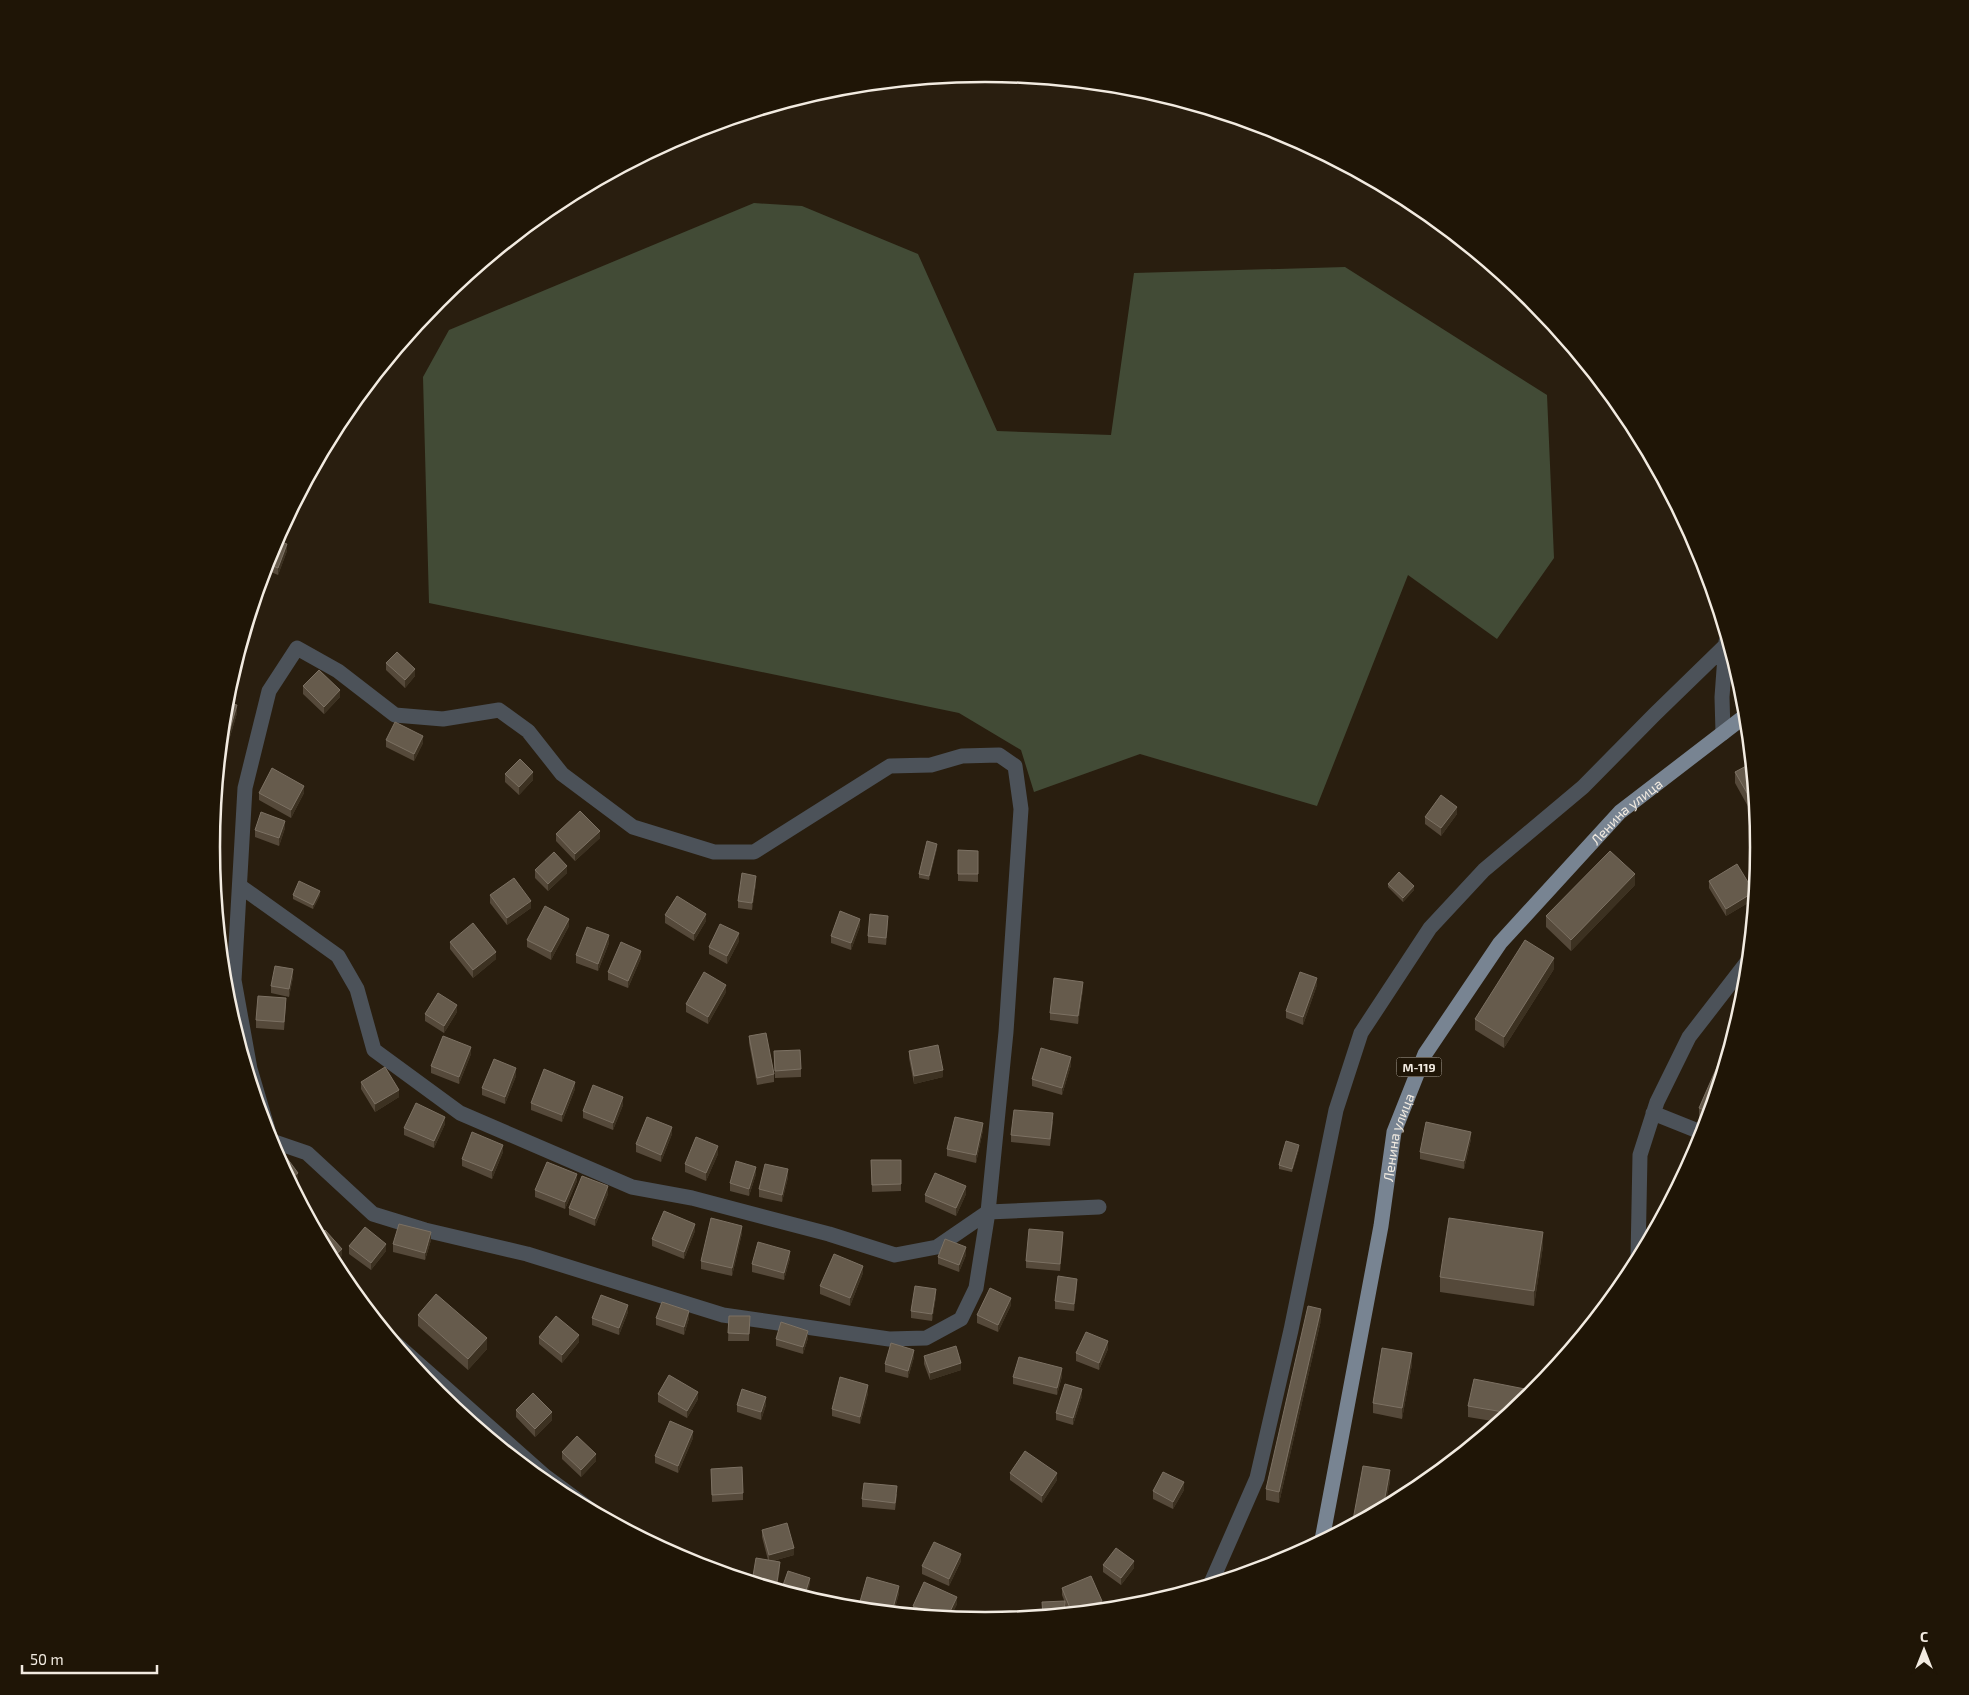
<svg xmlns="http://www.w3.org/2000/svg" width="1969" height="1695" viewBox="0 0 1969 1695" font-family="'Exo 2',sans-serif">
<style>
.green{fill:#424b36}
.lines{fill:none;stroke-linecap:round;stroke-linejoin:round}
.minor{stroke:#4c5259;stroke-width:15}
.major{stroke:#788492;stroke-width:15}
.wall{fill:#55493a}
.shaded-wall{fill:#3c3121}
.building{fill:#665b4c;stroke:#7c7163}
.labels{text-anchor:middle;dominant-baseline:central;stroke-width:4;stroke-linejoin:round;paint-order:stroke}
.shield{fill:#1f1506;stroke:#b3ab9f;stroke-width:1}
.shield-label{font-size:12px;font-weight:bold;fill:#f2ebe1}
.street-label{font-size:14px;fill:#f2ebe1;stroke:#1f1506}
.rim{fill:none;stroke:#f2ebe1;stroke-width:2.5}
</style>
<rect width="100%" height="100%" fill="#291e0f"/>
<path class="green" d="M754,203L802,206L918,254L997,431L1111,435L1134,273L1345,267L1547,395L1554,558L1497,639L1408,575L1317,806L1140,754L1034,792L1021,750L959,713L429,603L423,377L449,330Z"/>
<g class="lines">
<path class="minor" d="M1723,733L1722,697L1726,642
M240,886L338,956L357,989L374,1050L460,1113L632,1187L692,1198L829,1234L895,1255L937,1247L988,1212L1099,1207
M1653,1113L1703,1133
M269,1140L307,1153L373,1214L425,1230L527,1254L723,1315L889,1339L926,1338L961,1319L976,1288L988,1212L1006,1032L1021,809L1015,766L999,755L962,756L931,765L890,766L754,852H714L633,827L562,774L528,731L499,710L443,719L395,715L338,671L297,648L269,691L245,788L234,980L250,1069L271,1140
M1638,1258L1640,1155L1657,1102L1689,1037L1747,962
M394,1342L545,1476L591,1510
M1211,1583L1257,1478L1291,1330L1336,1110L1361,1033L1430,928L1484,870L1583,787L1655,714L1726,645"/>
<path class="major" id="s1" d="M1322,1540L1381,1226L1394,1132L1425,1054L1500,943L1620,812L1745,716"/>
</g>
<path class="wall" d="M270,551H287L278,575L264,569Z
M250,617V624L241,656L238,655Z
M386,663L415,676L405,688L386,670Z
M236,664L229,692H227Z
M303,686L340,697L324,714L303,694Z
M225,702L237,713L227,747L221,745Z
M386,740L423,743L414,761L386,747Z
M1750,764L1755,819L1735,783V772Z
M505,774L533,780L519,795L505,782Z
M259,793H304L291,818L259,800Z
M1457,814L1441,836L1425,824V817Z
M285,828L279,846L255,837V830Z
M556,834L600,838L575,861L556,841Z
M937,848L929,880L919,878V874Z
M958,850L978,851V882L958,881Z
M535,870L567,873L548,891L535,878Z
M1709,881L1754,892L1753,900L1726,916L1709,888Z
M756,883L752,910L738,908V901Z
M1388,884L1414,890L1403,902L1388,887Z
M1635,885L1571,951L1546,927V916Z
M293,895H320L313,909L293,899Z
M490,895L531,908L507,925L490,903Z
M665,915L706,921L694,941L665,923Z
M888,923L886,945L868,943V936Z
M569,926L551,960L527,947V940Z
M860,926L851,950L831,943V936Z
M739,941L727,964L709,954V947Z
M450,942L496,959L473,978L450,949Z
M609,943L598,971L576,963V955Z
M641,958L628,988L608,980V972Z
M1554,969L1504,1048L1475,1030V1019Z
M293,977L289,997L271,993V986Z
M1317,985L1303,1025L1286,1018V1011Z
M1083,989L1078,1024L1050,1020V1013Z
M726,992L708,1024L686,1012V1004Z
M286,1005L284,1030L256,1028V1020Z
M457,1012L444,1033L425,1021V1014Z
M749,1036L774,1074V1082L757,1085L749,1043Z
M774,1051L801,1069V1077L775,1078Z
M909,1051L943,1077L914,1084L909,1058Z
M1727,1052L1706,1122L1699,1119V1108Z
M471,1054L459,1084L431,1073V1066Z
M1071,1065L1062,1095L1032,1086V1079Z
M516,1076L505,1104L482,1095V1088Z
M361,1082L399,1097L375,1112L361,1089Z
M575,1089L562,1122L531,1110V1103Z
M623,1105L613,1130L583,1118V1111Z
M1053,1121L1050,1146L1011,1142V1135Z
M445,1124L434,1148L404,1135V1128Z
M983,1130L976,1163L947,1156V1149Z
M672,1134L661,1162L636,1152V1144Z
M1471,1139L1464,1169L1420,1159V1152Z
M1299,1149L1292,1172L1279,1169V1165Z
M503,1152L492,1179L462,1166V1159Z
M718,1154L706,1181L685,1172V1164Z
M871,1160L901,1184V1191L872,1192Z
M756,1174L749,1196L730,1191V1183Z
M788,1177L782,1202L759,1197V1189Z
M577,1181L565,1209L535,1197V1190Z
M608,1194L595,1226L569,1215V1208Z
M966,1194L956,1216L925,1202V1195Z
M695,1231L684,1259L652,1246V1239Z
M742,1233L732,1276L701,1269V1261Z
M1063,1239L1060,1271L1026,1268V1261Z
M431,1240L425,1260L393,1252V1244Z
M349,1246L386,1251L371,1270L349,1254Z
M1543,1246L1534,1306L1440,1292V1277Z
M966,1255L959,1272L938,1264V1257Z
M790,1258L784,1280L752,1272V1264Z
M863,1273L850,1306L820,1294V1286Z
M1077,1286L1074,1311L1055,1309V1301Z
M936,1296L932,1321L911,1318V1311Z
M1011,1305L998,1332L977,1323V1315Z
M628,1312L619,1335L592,1325V1318Z
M418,1315L487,1349L468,1370L418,1326Z
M729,1316H750L749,1341H728Z
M656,1318H689L684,1335L656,1325Z
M1321,1320L1279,1503L1266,1500V1489Z
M539,1337L579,1342L562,1363L539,1344Z
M808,1338L803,1354L776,1346V1339Z
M1108,1349L1099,1370L1076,1361V1353Z
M924,1356L961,1370L930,1380L924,1364Z
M914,1357L908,1378L885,1372V1364Z
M1412,1364L1402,1419L1373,1413V1403Z
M1062,1376L1057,1395L1013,1384V1377Z
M868,1393L860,1424L832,1416V1409Z
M658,1394L698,1399L687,1418L658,1402Z
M1082,1396L1073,1425L1056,1420V1413Z
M1530,1396L1498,1422L1468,1417V1406Z
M737,1405H766L761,1420L737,1412Z
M516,1410L552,1420L535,1437L516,1417Z
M693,1438L678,1473L655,1463V1456Z
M562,1452L596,1461L581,1477L562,1459Z
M711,1469L743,1493V1500L712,1502Z
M1010,1473L1057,1480L1042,1503L1010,1480Z
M1390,1481L1385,1507L1353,1523V1520Z
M1184,1490L1173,1509L1153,1499V1491Z
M897,1494L895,1510L862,1507V1499Z
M762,1530L794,1555L773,1561L780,1570L768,1560L762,1537Z
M961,1561L949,1586L922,1574V1566Z
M1103,1565L1134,1568L1121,1585L1103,1572Z
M1062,1588L1102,1609L1098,1610L1069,1613L1062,1595Z
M899,1593L894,1612L859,1609V1605Z
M957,1604L950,1618L913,1614V1606Z"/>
<path class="shaded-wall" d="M287,544V551L278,575V568Z
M250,617V624L241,656V648Z
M236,664V666L229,692V685Z
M415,669V676L405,688V680Z
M340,690V697L324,714V707Z
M237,705V713L227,747V740Z
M423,736V743L414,761V754Z
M533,772V780L519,795V787Z
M304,786V793L291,818V810Z
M1457,807V814L1441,836V828Z
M285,821V828L279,846V838Z
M600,831V838L575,861V854Z
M937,844V848L929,880V876Z
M567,866V873L548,891V884Z
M1635,874V885L1571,951V940Z
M756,876V883L752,910V903Z
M1414,886V890L1403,902V898Z
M320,891V895L313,909V905Z
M1754,892L1753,900L1726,916V909Z
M531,901V908L507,925V918Z
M706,914V921L694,941V934Z
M888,916V923L886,945V938Z
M569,919V926L551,960V952Z
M860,919V926L851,950V943Z
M739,933V941L727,964V956Z
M609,935V943L598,971V964Z
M641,951V958L628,988V981Z
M496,952V959L473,978V970Z
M1554,958V969L1504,1048V1037Z
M293,969V977L289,997V989Z
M1317,978V985L1303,1025V1017Z
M1083,982V989L1078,1024V1016Z
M726,985V992L708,1024V1017Z
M457,1005V1012L444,1033V1026Z
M471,1047V1054L459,1084V1077Z
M1071,1057V1065L1062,1095V1088Z
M516,1068V1076L505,1104V1097Z
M943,1070V1077L914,1084V1076Z
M575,1082V1089L562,1122V1115Z
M399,1090V1097L375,1112V1104Z
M623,1097V1105L613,1130V1123Z
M445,1117V1124L434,1148V1141Z
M983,1123V1130L976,1163V1155Z
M672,1127V1134L661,1162V1155Z
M1471,1132V1139L1464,1169V1161Z
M503,1145V1152L492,1179V1171Z
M1299,1145V1149L1292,1172V1169Z
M718,1146V1154L706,1181V1173Z
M756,1167V1174L749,1196V1189Z
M788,1169V1177L782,1202V1195Z
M298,1173V1180L292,1185L289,1180Z
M577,1174V1181L565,1209V1202Z
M608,1186V1194L595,1226V1219Z
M966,1186V1194L956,1216V1208Z
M695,1224V1231L684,1259V1252Z
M742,1226V1233L732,1276V1268Z
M431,1232V1240L425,1260V1253Z
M1063,1232V1239L1060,1271V1264Z
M1543,1232V1246L1534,1306V1291Z
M386,1244V1251L371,1270V1263Z
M966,1247V1255L959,1272V1265Z
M342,1249V1256L334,1264L331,1259Z
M790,1251V1258L784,1280V1273Z
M863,1266V1273L850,1306V1298Z
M1077,1279V1286L1074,1311V1304Z
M936,1289V1296L932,1321V1314Z
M1011,1298V1305L998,1332V1325Z
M628,1305V1312L619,1335V1328Z
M1321,1309V1320L1279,1503V1492Z
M689,1311V1318L684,1335V1327Z
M808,1331V1338L803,1354V1347Z
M579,1335V1342L562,1363V1355Z
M487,1338V1349L468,1370V1359Z
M1108,1341V1349L1099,1370V1363Z
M914,1350V1357L908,1378V1371Z
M1412,1353V1364L1402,1419V1408Z
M961,1363V1370L930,1380V1373Z
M1062,1368V1376L1057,1395V1388Z
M868,1385V1393L860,1424V1417Z
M1082,1389V1396L1073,1425V1418Z
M698,1392V1399L687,1418V1411Z
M766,1397V1405L761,1420V1412Z
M552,1412V1420L535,1437V1429Z
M693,1431V1438L678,1473V1466Z
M596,1454V1461L581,1477V1470Z
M1390,1470V1481L1385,1507L1383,1508Z
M1057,1473V1480L1042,1503V1496Z
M1184,1482V1490L1173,1509V1502Z
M794,1548V1555L769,1562V1555Z
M961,1554V1561L949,1586V1579Z
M1134,1561V1568L1121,1585V1578Z
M780,1562V1570L777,1589H776Z
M810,1578V1585L806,1598L804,1597Z
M899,1586V1593L894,1612H892Z
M957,1597V1604L950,1618H947Z
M1102,1601V1609L1098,1610L1073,1613Z"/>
<path class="building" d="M276,540L287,544L278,568L266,563L270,551Z
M250,617L241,648H240Z
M397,652L415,669L405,680L386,663Z
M319,670L340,690L324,707L303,686Z
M225,702L237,705L227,740L222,738Z
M395,722L423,736L414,754L386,740Z
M520,759L533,772L519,787L505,774Z
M1750,764L1754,805L1735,772Z
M272,768L304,786L291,810L259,793Z
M1441,795L1457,807L1441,828L1425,817Z
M580,811L600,831L575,854L556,834Z
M261,812L285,821L279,838L255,830Z
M927,841L937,844L929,876L919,874Z
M958,850L978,851V874H958Z
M1610,851L1635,874L1571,940L1546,916Z
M554,852L567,866L548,884L535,870Z
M1737,864L1754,892L1726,909L1709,881Z
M1399,872L1414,886L1403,898L1388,884Z
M742,873L756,876L752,903L738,901Z
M514,878L531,901L507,918L490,895Z
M299,881L320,891L313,905L293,895Z
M677,896L706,914L694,934L665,915Z
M545,906L569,919L551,952L527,940Z
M840,911L860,919L851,943L831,936Z
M870,914L888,916L886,938L868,936Z
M473,923L496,952L473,970L450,942Z
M720,924L739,933L727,956L709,947Z
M587,927L609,935L598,964L576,955Z
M1525,940L1554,958L1504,1037L1475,1019Z
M621,942L641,951L628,981L608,972Z
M275,966L293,969L289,989L271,986Z
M704,972L726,985L708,1017L686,1004Z
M1300,972L1317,978L1303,1017L1286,1011Z
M1054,978L1083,982L1078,1016L1050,1013Z
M438,993L457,1005L444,1026L425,1014Z
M258,996L286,998L284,1022L256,1020Z
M766,1033L774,1074L757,1078L749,1036Z
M443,1036L471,1047L459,1077L431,1066Z
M938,1045L943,1070L914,1076L909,1051Z
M1041,1048L1071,1057L1062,1088L1032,1079Z
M800,1050L801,1069L775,1071L774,1051Z
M1724,1051L1727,1052L1709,1112L1699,1108Z
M494,1059L516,1068L505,1097L482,1088Z
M385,1067L399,1090L375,1104L361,1082Z
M544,1069L575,1082L562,1115L531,1103Z
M593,1085L623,1097L613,1123L583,1111Z
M416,1103L445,1117L434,1141L404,1128Z
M1014,1110L1053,1113L1050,1139L1011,1135Z
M647,1117L672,1127L661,1155L636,1144Z
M955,1117L983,1123L976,1155L947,1149Z
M1426,1122L1471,1132L1464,1161L1420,1152Z
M472,1132L503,1145L492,1171L462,1159Z
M696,1137L718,1146L706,1173L685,1164Z
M1286,1141L1299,1145L1292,1169L1279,1165Z
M278,1146L298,1173L289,1180L273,1150Z
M871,1160H901V1184L872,1185Z
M736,1161L756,1167L749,1189L730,1183Z
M547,1162L577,1174L565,1202L535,1190Z
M765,1164L788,1169L782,1195L759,1189Z
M935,1173L966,1186L956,1208L925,1195Z
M582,1176L608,1186L595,1219L569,1208Z
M664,1211L695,1224L684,1252L652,1239Z
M711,1218L742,1226L732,1268L701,1261Z
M1449,1218L1543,1232L1534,1291L1440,1277Z
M399,1224L431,1232L425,1253L393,1244Z
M365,1227L386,1244L371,1263L349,1246Z
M1029,1229L1063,1232L1060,1264L1026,1261Z
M325,1230L342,1249L331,1259L319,1236Z
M945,1239L966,1247L959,1265L938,1257Z
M758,1242L790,1251L784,1273L752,1264Z
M834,1254L863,1266L850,1298L820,1286Z
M1058,1276L1077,1279L1074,1304L1055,1301Z
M915,1286L936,1289L932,1314L911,1311Z
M990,1288L1011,1298L998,1325L977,1315Z
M436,1294L487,1338L468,1359L418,1315Z
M601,1295L628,1305L619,1328L592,1318Z
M662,1302L689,1311L684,1327L656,1318Z
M1308,1306L1321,1309L1279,1492L1266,1489Z
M556,1316L579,1335L562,1355L539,1337Z
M729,1316H750L749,1334L728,1333Z
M781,1322L808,1331L803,1347L776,1339Z
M1086,1332L1108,1341L1099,1363L1076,1353Z
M891,1343L914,1350L908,1371L885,1364Z
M956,1346L961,1363L930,1373L924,1356Z
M1382,1348L1412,1353L1402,1408L1373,1403Z
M405,1355L417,1367L416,1368Z
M1019,1357L1062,1368L1057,1388L1013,1377Z
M669,1375L698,1392L687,1411L658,1394Z
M840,1377L868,1385L860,1417L832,1409Z
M1474,1379L1530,1390L1529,1397L1509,1413L1468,1406Z
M1065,1384L1082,1389L1073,1418L1056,1413Z
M742,1389L766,1397L761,1412L737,1405Z
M533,1393L552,1412L535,1429L516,1410Z
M670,1421L693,1431L678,1466L655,1456Z
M577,1436L596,1454L581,1470L562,1452Z
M1025,1451L1057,1473L1042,1496L1010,1473Z
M1363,1466L1390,1470L1383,1508L1359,1521L1353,1520Z
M742,1467L743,1493L712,1495L711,1469Z
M1163,1472L1184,1482L1173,1502L1153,1491Z
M864,1483L897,1486L895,1503L862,1499Z
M787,1523L794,1548L769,1555L762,1530Z
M934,1542L961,1554L949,1579L922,1566Z
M1116,1548L1134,1561L1121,1578L1103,1565Z
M756,1558L780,1562L776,1589L752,1582Z
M788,1571L810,1578L804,1597L781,1591Z
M1091,1576L1102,1601L1072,1613L1062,1588Z
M867,1577L899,1586L892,1612L880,1611L859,1605Z
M924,1582L957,1597L947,1618L935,1616L913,1606Z
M1065,1601V1613L1043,1616L1042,1602Z"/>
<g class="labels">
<rect class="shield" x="1396.5" y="1057.5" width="45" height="19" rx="4"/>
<g class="shield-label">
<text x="1419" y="1067">М-119</text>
</g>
<g class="street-label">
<text stroke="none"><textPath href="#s1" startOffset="815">Ленина улица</textPath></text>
<text stroke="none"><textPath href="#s1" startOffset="410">Ленина улица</textPath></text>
</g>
</g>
<path d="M0 0H1969V1695H0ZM220 847a765 765 0 1 1 1530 0a765 765 0 1 1-1530 0Z" fill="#1f1506" fill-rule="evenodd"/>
<path class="rim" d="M220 847a765 765 0 1 1 1530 0a765 765 0 1 1-1530 0Z"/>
<g transform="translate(1924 1650)" stroke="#1f1506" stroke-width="4" paint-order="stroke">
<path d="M0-4L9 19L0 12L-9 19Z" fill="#f2ebe1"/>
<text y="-8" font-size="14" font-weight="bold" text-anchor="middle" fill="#f2ebe1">С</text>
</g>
<path d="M22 1665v8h135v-8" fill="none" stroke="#f2ebe1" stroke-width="2.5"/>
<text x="30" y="1665" font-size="15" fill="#f2ebe1" stroke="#1f1506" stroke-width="4" paint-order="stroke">50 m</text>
</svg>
